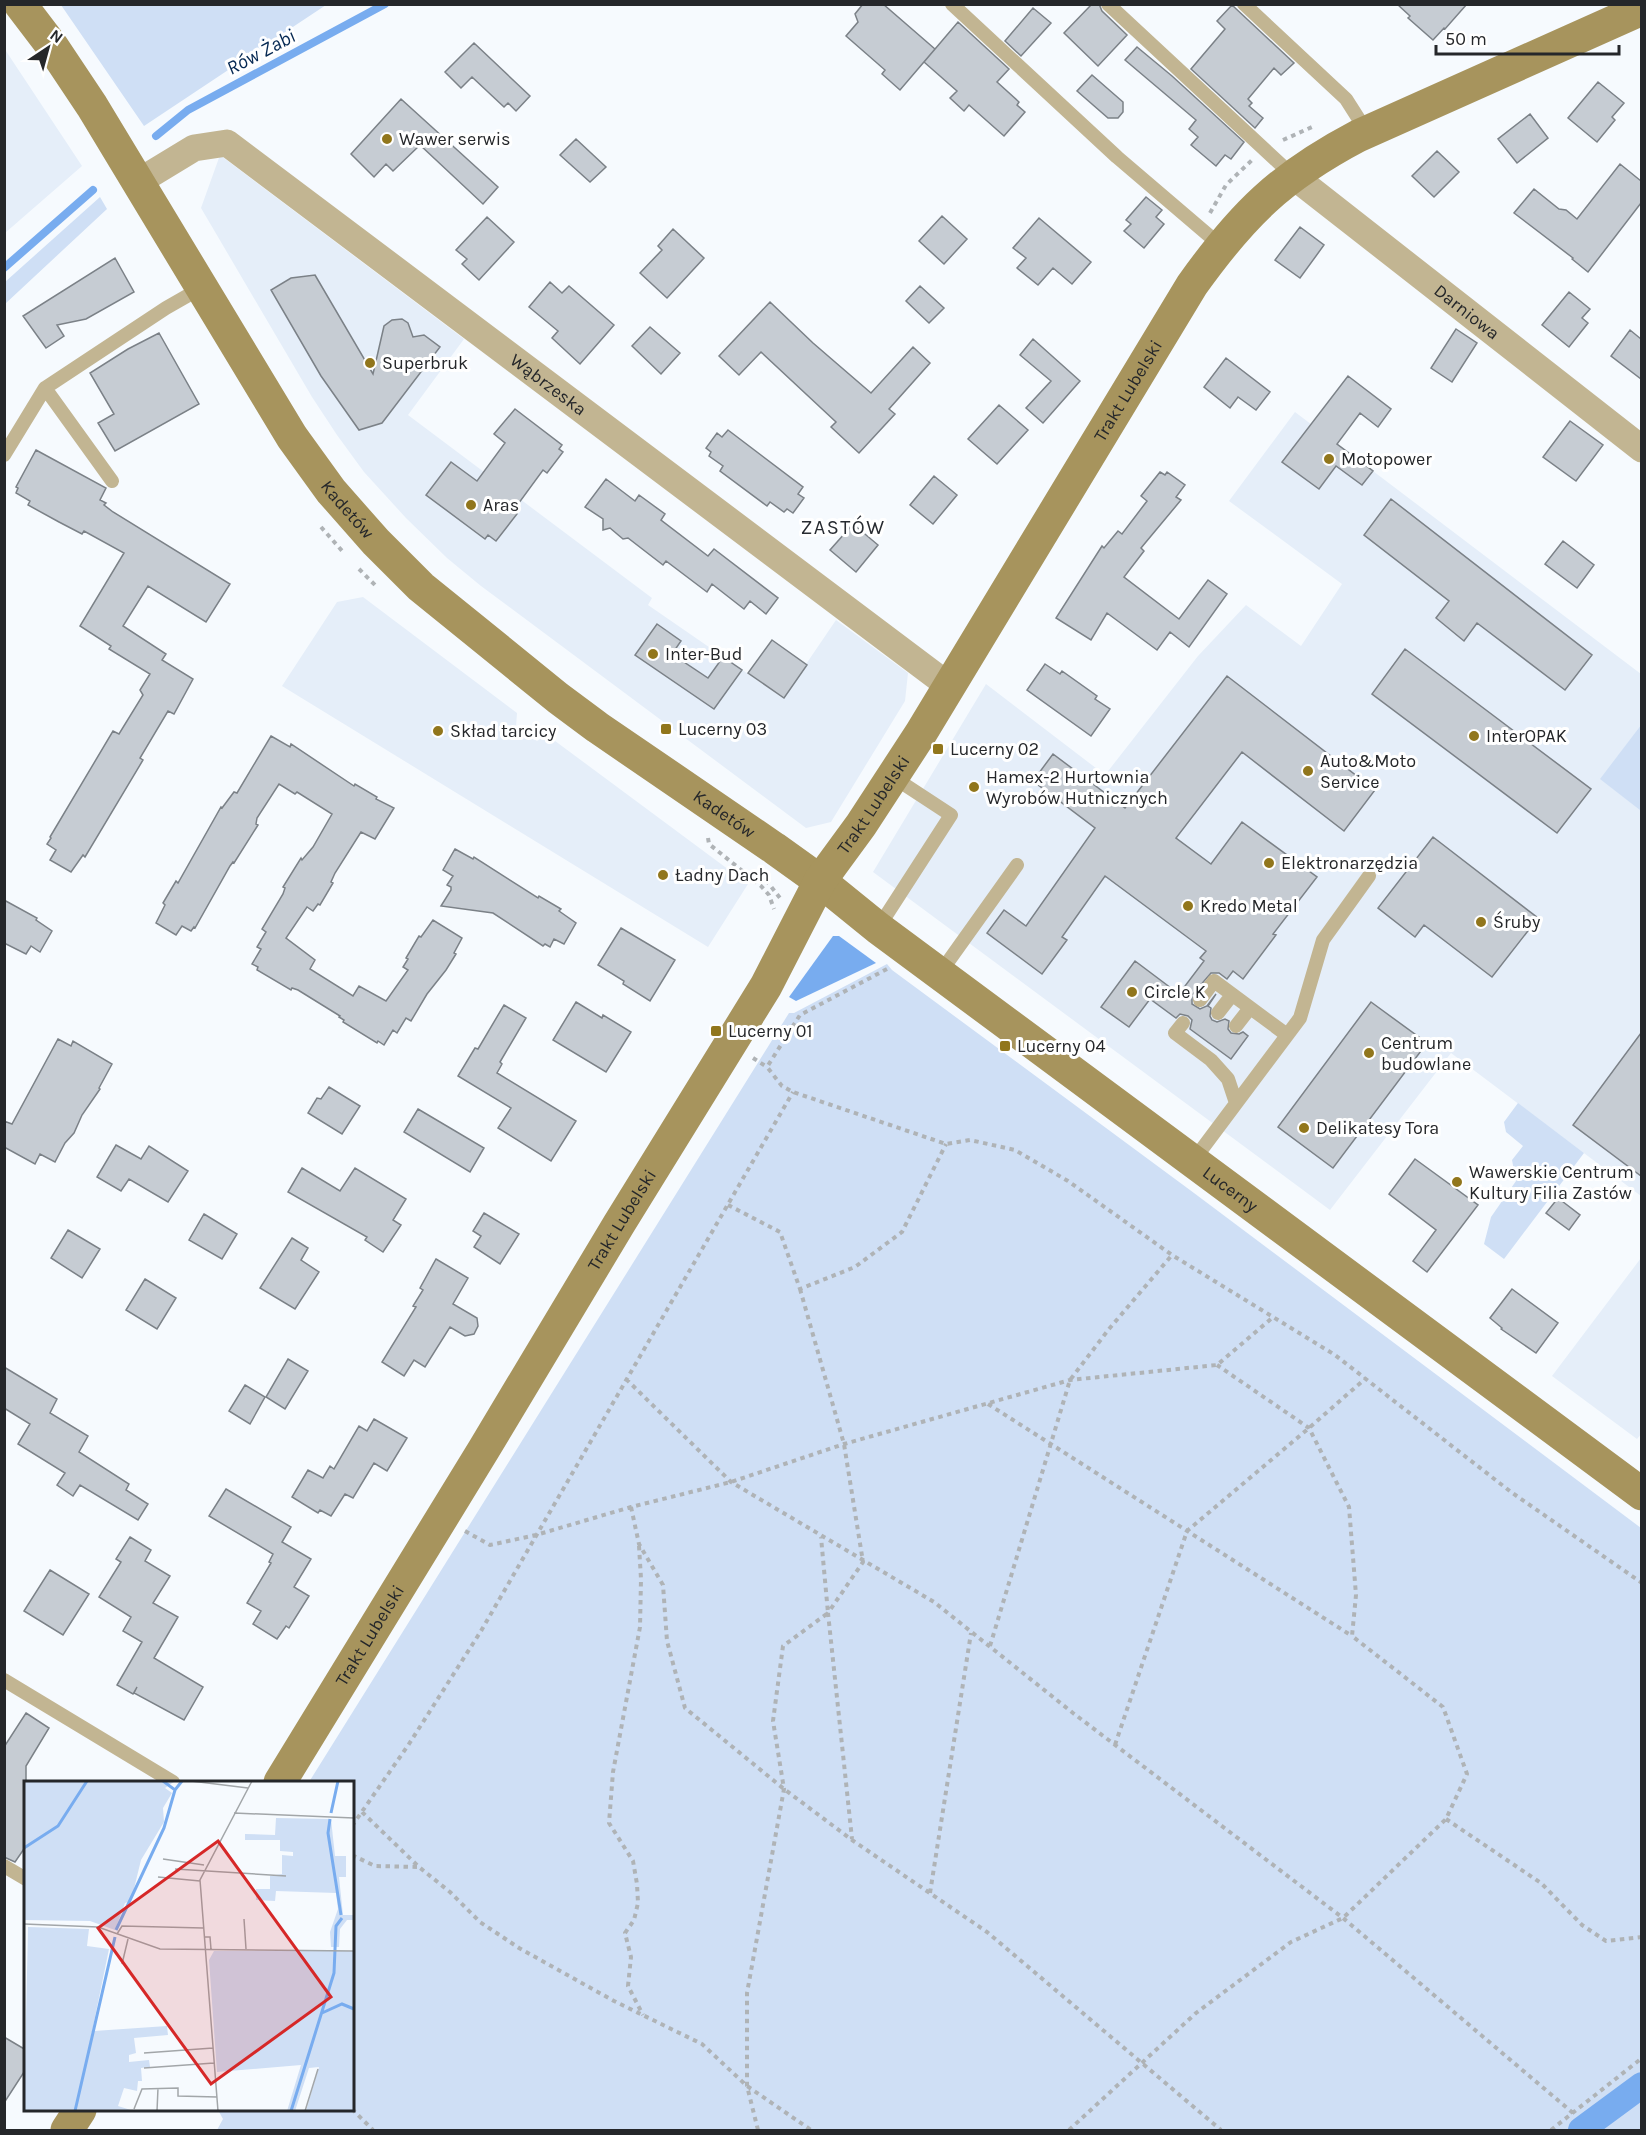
<svg xmlns="http://www.w3.org/2000/svg" width="1646" height="2135" viewBox="0 0 1646 2135" font-family="Karla,sans-serif">
<style>
.built{fill:#e5eef9}
.green{fill:#cfdff5}
.water{fill:#78acef}
.lines{fill:none;stroke-linecap:round;stroke-linejoin:round}
.stream{stroke:#78acef;stroke-width:8}
.canal{stroke:#78acef;stroke-width:26}
.building{fill:#c6ccd3;stroke:#7b8187;stroke-width:1.5}
.path{stroke:#afb3b6;stroke-width:4;stroke-dasharray:4.5 4.5;stroke-linecap:butt}
.lane{stroke:#c2b592;stroke-width:14}
.street{stroke:#c2b592;stroke-width:27}
.secondary{stroke:#a7945d;stroke-width:33}
.poi-dot{fill:#91761c;stroke:#fff;stroke-width:2}
.labels{text-anchor:middle;dominant-baseline:central;stroke-width:6;stroke-linejoin:round;paint-order:stroke}
.poi-label{font-size:18px;fill:#25272a;stroke:#fff;text-anchor:start}
.street-label{font-size:18px;fill:#25272a;stroke:#fff}
.water-label{font-size:20px;font-style:italic;fill:#052852;stroke:#fff}
.neighbourhood-label{font-size:20px;letter-spacing:1.5px;fill:#272b31;stroke:#fff}
.inset-river{fill:none;stroke:#78acef;stroke-width:3}
.inset-road{fill:none;stroke:#a2a6a9;stroke-width:1.5}
.view{fill:#d62828;fill-opacity:0.15;stroke:#d62828;stroke-width:3}
.inset-edge{fill:none;stroke:#25272a;stroke-width:3}
</style>
<rect width="100%" height="100%" fill="#f6fafe"/>
<path class="built" d="M4,48L82,166L5,233H4Z
M220,155L464,339L408,415L652,598L648,605L783,698L836,620L908,673L905,701L831,822L806,828L481,586L447,558L406,518L364,472L337,435L312,397L201,208Z
M1295,412L1641,674V725L1601,779L1641,811V1196L1451,1053L1330,1210L873,872L986,684L1105,775L1198,656L1246,605L1301,646L1342,584L1229,501Z
M363,597L517,713L516,727L537,741L547,735L748,884L708,947L282,686L337,602Z
M1641,1258L1642,1433L1637,1439L1552,1376Z"/>
<path class="green" d="M61,5H326L144,126Z
M100,197L107,209L5,304V282Z
M1641,725V811L1600,779Z
M887,964L892,970L1194,1193L1641,1528V2130H217L223,2119L218,2110H352V1782H309L789,1013H794Z
M1518,1103L1584,1153L1504,1259L1484,1244L1491,1217L1516,1181L1512,1160L1523,1146L1506,1132L1504,1122Z"/>
<path class="water" d="M833,936H839L876,963L796,1001L789,997Z"/>
<g class="lines">
<path class="stream" d="M156,136L188,110L385,4
M4,268L93,190"/>
<path class="canal" d="M1581,2130L1642,2085"/>
</g>
<path class="building" d="M863,4H883L935,49L900,90L882,74L885,70L846,36L858,22L855,14Z
M1092,4H1099L1102,11L1127,35L1098,66L1064,33Z
M1397,4H1467L1445,29L1444,28L1433,40L1408,18L1410,16Z
M1232,5L1294,63L1281,75L1274,68L1248,99L1252,103L1249,106L1263,118L1255,128L1191,69L1225,29L1217,21Z
M1033,8L1051,23L1021,56L1005,41Z
M958,22L1009,69L997,82L1019,102L1017,105L1025,112L1004,136L969,105L964,111L950,98L957,91L924,62Z
M474,43L530,96L516,111L508,103L504,107L472,77L461,88L445,72Z
M1137,47L1172,76L1244,142L1231,159L1225,155L1216,166L1191,145L1198,137L1189,129L1196,120L1125,60Z
M1092,75L1123,102V112L1118,118H1108L1077,91Z
M1598,82L1624,103L1612,117L1615,120L1597,142L1568,118Z
M401,99L498,187L483,204L420,145L393,171L386,164L374,177L351,154Z
M1530,114L1548,138L1517,163L1498,139Z
M576,139L606,167L590,182L560,155Z
M1437,151L1459,172L1434,197L1412,176Z
M1620,164L1641,181V203L1588,272L1572,259L1573,258L1514,213L1534,189L1559,209L1566,210L1577,219Z
M1146,197L1162,210L1156,217L1164,224L1144,248L1124,231L1131,224L1126,220Z
M942,216L967,239L944,264L919,241Z
M487,217L514,242L479,280L462,264L467,259L456,250Z
M1039,218L1091,262L1072,284L1053,268L1038,285L1017,268L1026,258L1013,248Z
M1300,227L1324,245L1300,278L1275,260Z
M673,229L704,258L667,298L640,273L662,250L658,246Z
M115,258L134,292L86,319L57,325L64,336L46,348L23,316Z
M315,275L373,374L384,326L392,320L402,319L408,323L413,337L424,335L440,347L382,423L359,430L321,376L271,290L291,278Z
M550,282L562,293L569,286L614,325L580,364L552,338L558,331L529,307Z
M920,286L944,308L929,323L906,301Z
M1569,292L1590,309L1582,318L1588,323L1569,347L1542,325Z
M770,302L813,343L871,393L913,347L930,363L889,409L895,414L859,453L831,427L836,422L761,352L739,375L719,356Z
M650,327L680,353L661,374L632,346Z
M1456,329L1477,343L1452,382L1431,368Z
M1630,330L1641,339V379L1611,356Z
M159,333L199,404L115,451L98,423L114,414L90,373L128,349Z
M1033,339L1080,381L1043,423L1026,408L1051,381L1020,355Z
M1226,358L1270,392L1256,410L1238,397L1230,408L1204,387Z
M1348,376L1391,409L1378,427L1360,413L1337,444L1373,471L1362,485L1336,466L1319,489L1282,462Z
M999,405L1028,430L997,464L968,439Z
M515,409L562,445L559,449L563,452L547,473L543,470L513,511L517,514L496,541L488,535L485,539L426,495L451,462L477,481L505,443L494,434Z
M1570,421L1603,445L1576,481L1543,457Z
M728,430L803,487L798,494L804,498L793,513L787,509L784,512L770,502L767,506L720,471L723,466L709,456L711,452L706,448L717,433L722,437Z
M36,450L106,488L100,500L106,503L104,505L113,512L230,584L206,622L148,586L123,626L166,654L162,660L193,679L174,714L168,711L140,758L143,760L85,857L83,855L71,872L50,860L56,850L47,844L51,838L50,837L113,731L119,734L143,695L140,690L150,674L109,649L111,646L80,626L124,553L84,531L82,534L59,522L28,505L30,501L16,493L18,488L16,487Z
M1160,472L1165,475L1167,472L1185,485L1176,497L1181,500L1141,548L1144,551L1124,577L1179,619L1208,580L1227,594L1189,647L1170,632L1157,650L1107,613L1091,640L1056,618L1102,546L1104,548L1118,531L1122,534L1147,501L1141,496Z
M934,476L957,495L933,524L910,505Z
M606,479L635,501L639,495L665,514L661,520L708,556L714,549L778,598L766,614L750,601L744,609L712,584L707,592L666,561L663,565L628,538L623,539L610,528L603,530V519L585,507Z
M1391,499L1592,655L1565,690L1477,623L1464,641L1436,618L1449,601L1364,535Z
M853,524L878,545L856,572L830,550Z
M1563,541L1594,565L1577,588L1545,564Z
M657,624L681,641L672,654L708,678L723,657L742,670L714,709L635,655Z
M772,640L807,665L784,698L748,673Z
M1405,649L1591,789L1557,833L1372,694Z
M1045,664L1060,674L1062,671L1097,696L1095,699L1110,709L1091,736L1027,690Z
M1227,676L1375,790L1344,831L1242,752L1176,838L1211,864L1242,822L1317,877L1273,934L1276,935L1243,979L1233,971L1227,979L1219,973H1211L1192,995V1004L1200,1009L1207,1006L1216,994L1208,1006L1211,1008L1210,1016L1212,1020L1217,1022L1225,1019L1229,1021L1228,1029L1231,1033L1239,1034L1243,1032L1248,1036L1231,1059L1190,1029L1192,1020L1188,1016L1180,1014L1176,1018L1150,999L1129,1027L1101,1007L1135,961L1179,994L1204,961L1200,958L1206,951L1105,876L1062,937L1067,940L1042,974L987,933L1004,910L1026,926L1095,828L1033,781L1053,754L1125,808Z
M271,736L290,747L291,744L354,786L355,784L377,797L376,799L394,808L375,839L361,832L335,873L331,882L333,883L320,905L318,904L313,911L307,907L286,938L315,960L310,969L353,996L359,986L386,1001L408,970L403,967L408,959L406,958L419,936L421,937L433,920L462,938L454,953L456,954L446,970L427,994L411,1021L406,1018L397,1033L393,1030L384,1045L378,1041L377,1043L343,1022L344,1020L339,1017L340,1016L298,990L292,988L291,990L257,970L258,967L252,964L261,949L257,947L266,932L262,929L283,894L285,888L283,887L301,858L302,860L313,847L332,814L297,792L295,794L279,784L257,818L256,824L258,825L234,863L233,862L230,866L195,928L194,927L191,931L182,926L176,935L156,923L165,905L163,903L176,881L178,883L221,807L222,808L234,792L237,793Z
M1433,837L1538,918L1492,977L1424,925L1415,937L1378,908Z
M455,849L473,859L474,857L538,898L539,896L561,909L559,911L576,923L564,944L554,939L550,947L545,944L543,946L493,913L441,906L451,890V887L447,885L453,876L443,870Z
M4,900L37,918L36,920L52,931L40,952L31,946L26,954L4,943Z
M621,928L675,960L650,1001L623,984L624,981L598,965Z
M576,1002L602,1018L603,1015L631,1032L606,1072L553,1040Z
M1371,1002L1427,1043L1333,1168L1278,1127Z
M504,1005L526,1018L500,1062L502,1064L497,1073L576,1121L551,1161L498,1128L511,1108L458,1076L475,1048L478,1049Z
M1641,1033V1176L1573,1125Z
M58,1039L71,1046L73,1041L112,1064L99,1088L100,1089L82,1115L74,1133L65,1143L55,1162L40,1154L35,1164L4,1147V1121L12,1124Z
M329,1087L360,1106L342,1134L308,1113L317,1098L321,1099Z
M418,1109L484,1148L470,1172L404,1132Z
M116,1145L141,1159L149,1146L188,1171L168,1202L129,1179L121,1191L97,1177Z
M1415,1159L1478,1205L1427,1272L1413,1261L1436,1230L1389,1194Z
M302,1168L340,1191L355,1168L406,1199L393,1220L401,1225L383,1252L365,1240L367,1237L288,1192Z
M1558,1198L1580,1215L1569,1230L1546,1213Z
M484,1213L519,1234L500,1264L474,1247L481,1236L473,1231Z
M204,1214L237,1234L222,1259L189,1240Z
M68,1230L100,1249L82,1278L51,1258Z
M292,1238L308,1248L301,1260L319,1272L295,1309L260,1288Z
M436,1259L468,1278L453,1304L477,1318L478,1326L474,1334L465,1336L450,1327L425,1367L414,1360L404,1376L382,1362L416,1307L413,1306L423,1290L420,1288Z
M145,1279L176,1298L157,1329L126,1310Z
M1512,1289L1558,1323L1536,1353L1501,1329L1502,1328L1490,1318Z
M288,1359L308,1371L285,1409L266,1397Z
M4,1367L57,1399L50,1413L88,1436L79,1452L129,1484L126,1490L148,1504L138,1520L80,1485L73,1496L57,1485L65,1473L18,1444L30,1424L4,1408Z
M245,1385L265,1397L250,1424L229,1411Z
M374,1419L407,1438L387,1471L374,1463L353,1498L345,1494L331,1516L320,1510L318,1513L292,1497L308,1470L323,1478L330,1466L334,1469L359,1426L367,1431Z
M226,1489L291,1527L282,1542L311,1559L294,1587L309,1596L289,1628L286,1626L277,1639L253,1624L261,1611L247,1603L271,1563L269,1562L273,1554L209,1516Z
M130,1537L151,1550L145,1561L170,1576L153,1603L178,1617L154,1658L203,1687L184,1720L134,1693L137,1687L133,1694L117,1685L142,1642L123,1631L131,1617L99,1597L121,1562L116,1559Z
M50,1570L89,1594L63,1635L24,1611Z
M26,1713L49,1728L26,1766V1846L15,1862L4,1857V1747Z
M4,2037L26,2050V2069L4,2103Z"/>
<g class="lines">
<path class="path" d="M1283,140L1312,127
M1210,213L1226,185L1252,160
M321,527L344,553
M359,569L375,585
M708,838L709,844L761,886L769,895L774,909
M766,880L780,898
M887,969L800,1015L767,1067L782,1086L793,1092L946,1144L970,1140L1015,1150L1068,1181L1172,1255L1335,1355L1511,1492L1642,1583
M753,1058L767,1067
M728,1205L780,1232L800,1289L855,1267L902,1232L946,1144
M800,1289L844,1444L863,1562L828,1613L852,1839
M626,1379L731,1482L934,1602L1073,1713L1343,1918L1573,2113
M988,1404L1352,1636
M631,1507L639,1544L663,1585L667,1641L685,1708L784,1789L852,1840L987,1932L1221,2130
M465,1531L490,1545L536,1535L631,1507L731,1482L844,1444L1070,1380L1217,1365L1272,1318
M639,1546L641,1579L640,1627L613,1772L609,1823L633,1861L637,1884L638,1903L634,1920L625,1933L631,1957L628,1986L643,2015
M990,1646L1070,1380L1109,1329L1172,1255
M1115,1745L1187,1531L1309,1428L1366,1378
M362,1812L419,1867L450,1892L480,1922L519,1948L614,2001L702,2044L747,2086L811,2130
M1446,1819L1541,1883L1582,1925L1606,1941L1642,1937
M352,1826L409,1744L481,1631L793,1092
M352,1855L375,1866L418,1867
M930,1893L971,1633
M352,2109L373,2130
M758,2130L747,2086V1993L784,1789L773,1721L783,1646L828,1613L821,1537
M1069,2130L1196,2013L1291,1942L1343,1918L1446,1819L1467,1774L1443,1707L1352,1636L1356,1595L1349,1507L1309,1428L1217,1365
M1551,2130L1642,2058"/>
<path class="lane" d="M952,4L1117,157L1220,245
M1108,4L1292,175
M1244,4L1346,99L1367,132
M45,388L112,481
M4,455L45,388L166,308L201,288
M878,928L951,815L893,777
M940,973L1017,865
M1200,1000L1214,981L1287,1035
M1218,1013L1232,995
M1183,1023L1175,1033L1211,1060L1228,1079L1236,1103
M1236,1026L1250,1008
M1193,1161L1300,1018L1323,940L1369,876
M4,1680L173,1782
M4,1866L26,1879"/>
<g class="street">
<path id="s1" d="M1292,175L1642,449"/>
<path id="s2" d="M138,182L194,148L227,143L949,686"/>
</g>
<g class="secondary">
<path id="s3" d="M20,4L52,46L92,106L292,437L331,491L376,542L421,587L558,698L597,727L774,848L820,881L878,928L1642,1494"/>
<path id="s4" d="M280,1782L484,1449L619,1224L766,986L820,881L861,825L921,733L1192,285C1242,215 1280,177 1358,136L1642,9"/>
<path d="M67,2130L80,2110"/>
</g>
</g>
<g class="poi-dot">
<circle cx="387" cy="139" r="6"/>
<circle cx="370" cy="363" r="6"/>
<circle cx="1329" cy="459" r="6"/>
<circle cx="471" cy="505" r="6"/>
<circle cx="653" cy="654" r="6"/>
<rect x="660" y="723" width="12" height="12" rx="3"/>
<circle cx="438" cy="731" r="6"/>
<circle cx="1474" cy="736" r="6"/>
<rect x="932" y="743" width="12" height="12" rx="3"/>
<circle cx="1308" cy="771" r="6"/>
<circle cx="974" cy="787" r="6"/>
<circle cx="1269" cy="863" r="6"/>
<circle cx="663" cy="875" r="6"/>
<circle cx="1188" cy="906" r="6"/>
<circle cx="1481" cy="922" r="6"/>
<circle cx="1132" cy="992" r="6"/>
<rect x="710" y="1025" width="12" height="12" rx="3"/>
<rect x="999" y="1040" width="12" height="12" rx="3"/>
<circle cx="1369" cy="1053" r="6"/>
<circle cx="1304" cy="1128" r="6"/>
<circle cx="1457" cy="1182" r="6"/>
</g>
<g class="labels">
<g class="poi-label">
<text x="399" y="139">Wawer serwis</text>
<text x="382" y="363">Superbruk</text>
<text x="1341" y="459">Motopower</text>
<text x="483" y="505">Aras</text>
<text x="665" y="654">Inter-Bud</text>
<text x="678" y="729">Lucerny 03</text>
<text x="450" y="731">Skład tarcicy</text>
<text x="1486" y="736">InterOPAK</text>
<text x="950" y="749">Lucerny 02</text>
<text x="1320" y="761">Auto&amp;Moto<tspan x="1320" dy="21">Service</tspan></text>
<text x="986" y="777">Hamex-2 Hurtownia<tspan x="986" dy="21">Wyrobów Hutnicznych</tspan></text>
<text x="1281" y="863">Elektronarzędzia</text>
<text x="675" y="875">Ładny Dach</text>
<text x="1200" y="906">Kredo Metal</text>
<text x="1493" y="922">Śruby</text>
<text x="1144" y="992">Circle K</text>
<text x="728" y="1031">Lucerny 01</text>
<text x="1381" y="1043">Centrum<tspan x="1381" dy="21">budowlane</tspan></text>
<text x="1017" y="1046">Lucerny 04</text>
<text x="1316" y="1128">Delikatesy Tora</text>
<text x="1469" y="1172">Wawerskie Centrum<tspan x="1469" dy="21">Kultury Filia Zastów</tspan></text>
</g>
<g class="street-label">
<text stroke="none"><textPath href="#s1" startOffset="222">Darniowa</textPath></text>
<text stroke="none"><textPath href="#s2" startOffset="501">Wąbrzeska</textPath></text>
<text stroke="none"><textPath href="#s4" startOffset="1630">Trakt Lubelski</textPath></text>
<text stroke="none"><textPath href="#s3" startOffset="603">Kadetów</textPath></text>
<text stroke="none"><textPath href="#s4" startOffset="1144">Trakt Lubelski</textPath></text>
<text stroke="none"><textPath href="#s3" startOffset="1089">Kadetów</textPath></text>
<text stroke="none"><textPath href="#s3" startOffset="1719">Lucerny</textPath></text>
<text stroke="none"><textPath href="#s4" startOffset="658">Trakt Lubelski</textPath></text>
<text stroke="none"><textPath href="#s4" startOffset="172">Trakt Lubelski</textPath></text>
</g>
<g class="water-label">
<text transform="translate(261 52) rotate(-28)">Rów Żabi</text>
</g>
<g class="neighbourhood-label">
<text x="843" y="527">ZASTÓW</text>
</g>
</g>
<g transform="translate(24 1781)">
<rect width="330" height="330" fill="#f6fafe"/>
<path d="M0,0H151L141,7L148,12L139,27L140,41L117,79L107,120L101,122L91,149L66,140L0,139ZM252,37L307,38L311,75H322V96H315L319,134H330V139H323L316,148L315,166H307L306,151L314,128L312,112L252,110L251,120L232,119V108H246V95L258,93V74L269,75V71L256,70V59H221V53L251,54ZM4,146L65,148L63,165L85,168L64,270L70,250L143,245L144,254L110,257L112,272L105,274V281L125,279L126,286L117,287L118,300H114L113,310L100,307L94,325L110,330H0ZM190,170H330V330H282L295,286L285,287L271,330H263L277,284L193,291L185,179Z" fill="#cfdff5"/>
<path class="inset-river" d="M139,0L151,9L158,0M307,32L314,0M306,38L304,52L317,134M0,67L34,45L63,0M92,149L140,47L151,9M298,232L318,223L330,228M51,330L91,156M267,330L310,192L312,145L318,137"/>
<path class="inset-road" d="M167,0L224,7M210,32L330,37M139,78L180,84M151,88L262,95M134,96L176,100M220,138L222,168M0,143L74,146L136,168L330,170M93,153L98,145L179,147M180,156H186L187,168M98,183L104,158M120,272L189,267M120,287L190,282M110,328L118,308L154,307V315L193,316M133,330L134,307M194,330L176,99L228,0M281,330L294,288"/>
<path class="view" d="M194,60L307,216L187,303L74,147Z"/>
<rect width="330" height="330" class="inset-edge"/>
</g>
<rect width="1646" height="2135" fill="none" stroke="#25272a" stroke-width="12"/>
<g transform="translate(48 48) rotate(36)" stroke="#ffffff" stroke-width="4.5" paint-order="stroke">
<path d="M0-4.5L10 22L0 15L-10 22Z" fill="#25272a"/>
<text y="-9" font-size="16" font-weight="bold" text-anchor="middle" fill="#25272a">N</text>
</g>
<path d="M1436 45v9h183v-9" fill="none" stroke="#25272a" stroke-width="3"/>
<text x="1445" y="45" font-size="18" fill="#25272a" stroke="#ffffff" stroke-width="4.5" paint-order="stroke">50 m</text>
</svg>
